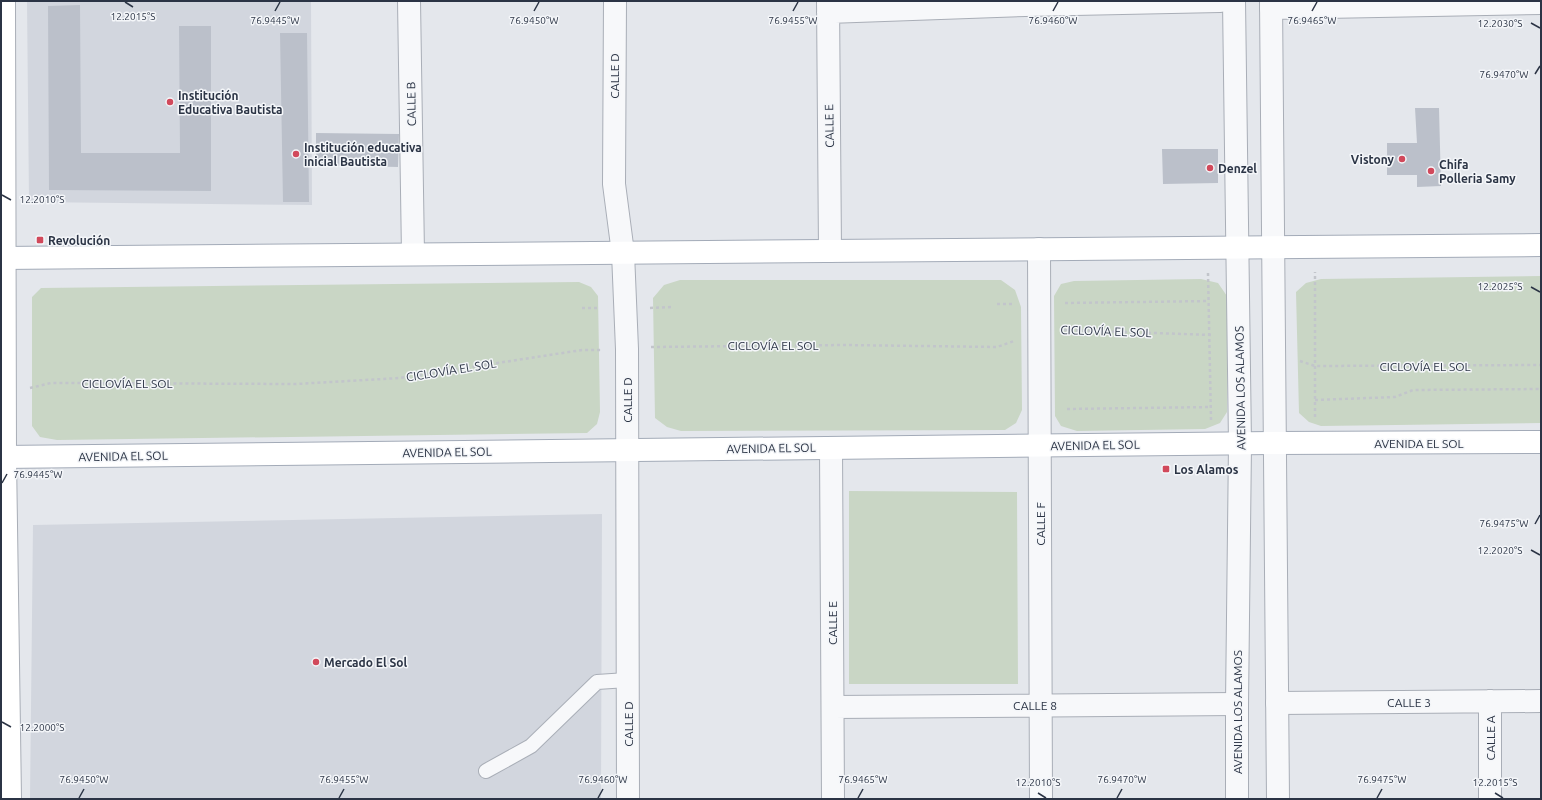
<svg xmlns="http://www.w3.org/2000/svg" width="1542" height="800" viewBox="0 0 1542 800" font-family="Ubuntu,sans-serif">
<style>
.built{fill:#d2d6de}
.green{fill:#c9d6c5}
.building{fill:#bbc0ca}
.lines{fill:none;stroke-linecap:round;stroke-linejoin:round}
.service-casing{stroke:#a9aeb7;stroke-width:16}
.minor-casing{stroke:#a9aeb7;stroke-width:24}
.tertiary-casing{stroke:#a9aeb7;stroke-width:24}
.secondary-casing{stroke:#a9aeb7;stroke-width:24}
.primary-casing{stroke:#a3abb8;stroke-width:24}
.path{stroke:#c2c5cb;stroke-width:2.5;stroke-dasharray:3 3;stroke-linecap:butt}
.service{stroke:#f7f8fa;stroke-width:14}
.minor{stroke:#f7f8fa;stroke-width:22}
.tertiary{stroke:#f7f8fa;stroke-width:22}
.secondary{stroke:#fff;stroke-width:22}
.primary{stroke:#fff;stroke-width:22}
.ticks{fill:none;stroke:#2b3445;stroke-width:1.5}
.poi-dot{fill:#d1495b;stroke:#f4f6f9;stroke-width:1.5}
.labels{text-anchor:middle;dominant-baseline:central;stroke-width:3;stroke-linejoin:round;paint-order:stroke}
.street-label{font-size:12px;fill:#2b3445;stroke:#f4f6f9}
.poi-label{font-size:12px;font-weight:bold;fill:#2b3445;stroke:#f4f6f9;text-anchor:start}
.ticks-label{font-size:10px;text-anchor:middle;fill:#2b3445;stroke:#f4f6f9;stroke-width:3;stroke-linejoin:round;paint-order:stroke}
</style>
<rect width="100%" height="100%" fill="#e4e7ec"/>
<path class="built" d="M27,1H311L312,205L29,202Z
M602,514L601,799H30L33,525Z"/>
<path class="green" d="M1541,276V423L1321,426L1309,422L1299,413L1296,292L1306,283L1321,279Z
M1201,279L1218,283L1227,296V412L1220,423L1205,429L1077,431L1061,426L1055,416L1054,296L1061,284L1074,281Z
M680,280H1001L1015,290L1021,307L1022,410L1016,423L1005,430L681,431L667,427L655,418L653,298L664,285Z
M579,282L591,287L598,296L600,412L597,424L587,433L57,440L40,437L32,426V297L41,288Z
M849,491L1017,492L1018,684H849Z"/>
<path class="building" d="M80,5L81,153H180L179,26H211V191L49,190L48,6Z
M280,33H307L309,202H283Z
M1415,108H1439L1441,186L1417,187V175H1387V143H1417Z
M316,133L399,134L398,167L316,165Z
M1162,149H1218V183L1163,184Z"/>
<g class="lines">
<g class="service-casing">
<path id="service" d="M486,771L531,746L597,682L627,680"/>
</g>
<g class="minor-casing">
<path id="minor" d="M409,1L413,254
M615,1L614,184L623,253L627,349L628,799
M828,1L830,251
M1271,8L1541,3
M828,12L1025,5L1220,1
M1039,249L1041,799
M831,448L833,799
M1277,703L1541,701
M833,707L1237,704
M1490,799V701"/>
</g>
<g class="tertiary-casing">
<path id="tertiary" d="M1234,1L1240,444L1237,704V799
M1271,1L1278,799"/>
</g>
<g class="secondary-casing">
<path id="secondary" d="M4,1L5,457L10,799"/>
</g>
<g class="primary-casing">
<path id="primary" d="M1,258L1541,245
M1,457L1274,443L1541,442"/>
</g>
<path class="path" d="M1208,273L1211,420
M1065,303L1209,301
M997,304H1014
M582,308H599
M650,308L673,307
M1064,330L1213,335
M651,347L844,345L997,347L1014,341
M1300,361L1315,366L1541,365
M30,388L51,383L296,384L400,378L582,350H603
M1315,400L1395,397L1413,390L1541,389
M1067,409L1211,407
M1315,417V272"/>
<use href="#service" class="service"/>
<use href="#minor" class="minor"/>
<use href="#tertiary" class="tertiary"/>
<use href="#secondary" class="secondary"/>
<use href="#primary" class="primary"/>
</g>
<path class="ticks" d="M125,2L133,7M275,11L280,2M534,11L539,2M793,11L798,2M1053,11L1058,2M1312,11L1317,2M1531,23L1540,28M1535,74L1540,66M2,195L11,200M1531,287L1540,292M2,483L7,474M1535,524L1540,515M1531,550L1540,555M2,722L11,727M1038,793L1046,798M1495,793L1503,798M79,798L84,789M339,798L344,789M598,798L603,789M858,798L863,789M1117,798L1122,789M1377,798L1382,789"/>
<g class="poi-dot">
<circle cx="170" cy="102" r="4"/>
<circle cx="296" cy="154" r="4"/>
<circle cx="1402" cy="159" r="4"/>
<circle cx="1210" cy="168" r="4"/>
<circle cx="1431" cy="171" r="4"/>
<rect x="36" y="236" width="8" height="8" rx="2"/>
<rect x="1162" y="465" width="8" height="8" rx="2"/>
<circle cx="316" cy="662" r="4"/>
</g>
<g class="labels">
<g class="street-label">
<text transform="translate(614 76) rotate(-90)">CALLE D</text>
<text transform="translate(411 104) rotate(-91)">CALLE B</text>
<text transform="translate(829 126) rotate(-91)">CALLE E</text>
<text transform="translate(1106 331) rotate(2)">CICLOVÍA EL SOL</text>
<text x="773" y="345">CICLOVÍA EL SOL</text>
<text x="1425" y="366">CICLOVÍA EL SOL</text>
<text transform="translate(451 370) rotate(-9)">CICLOVÍA EL SOL</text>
<text x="127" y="383">CICLOVÍA EL SOL</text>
<text transform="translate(1240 388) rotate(-91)">AVENIDA LOS ALAMOS</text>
<text transform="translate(627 400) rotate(-90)">CALLE D</text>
<text x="1419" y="443">AVENIDA EL SOL</text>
<text transform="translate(1095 445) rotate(-1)">AVENIDA EL SOL</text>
<text transform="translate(771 448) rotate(-1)">AVENIDA EL SOL</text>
<text transform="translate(447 452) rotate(-1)">AVENIDA EL SOL</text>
<text transform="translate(123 456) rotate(-1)">AVENIDA EL SOL</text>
<text transform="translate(1040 524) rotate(-90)">CALLE F</text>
<text transform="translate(832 623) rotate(-90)">CALLE E</text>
<text x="1409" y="702">CALLE 3</text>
<text x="1035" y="705">CALLE 8</text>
<text transform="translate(1237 712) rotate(-90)">AVENIDA LOS ALAMOS</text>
<text transform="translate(628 724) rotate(-90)">CALLE D</text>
<text transform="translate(1490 738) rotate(-90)">CALLE A</text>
</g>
<g class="poi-label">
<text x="178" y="95">Institución<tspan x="178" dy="14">Educativa Bautista</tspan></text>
<text x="304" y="147">Institución educativa<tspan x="304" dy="14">inicial Bautista</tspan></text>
<text x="1394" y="159" text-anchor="end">Vistony</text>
<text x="1439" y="164">Chifa<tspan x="1439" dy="14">Polleria Samy</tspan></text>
<text x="1218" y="168">Denzel</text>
<text x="48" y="240">Revolución</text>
<text x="1174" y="469">Los Alamos</text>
<text x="324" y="662">Mercado El Sol</text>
</g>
</g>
<g class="ticks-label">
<text x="133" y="20">12.2015°S</text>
<text x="275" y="24">76.9445°W</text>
<text x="534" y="24">76.9450°W</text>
<text x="793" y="24">76.9455°W</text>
<text x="1053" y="24">76.9460°W</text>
<text x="1312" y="24">76.9465°W</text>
<text x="1500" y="27">12.2030°S</text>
<text x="1504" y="78">76.9470°W</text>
<text x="42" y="203">12.2010°S</text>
<text x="1500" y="290">12.2025°S</text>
<text x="38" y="478">76.9445°W</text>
<text x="1504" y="527">76.9475°W</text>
<text x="1500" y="554">12.2020°S</text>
<text x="42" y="731">12.2000°S</text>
<text x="84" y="783">76.9450°W</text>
<text x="344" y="783">76.9455°W</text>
<text x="603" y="783">76.9460°W</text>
<text x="863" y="783">76.9465°W</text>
<text x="1122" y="783">76.9470°W</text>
<text x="1382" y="783">76.9475°W</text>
<text x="1038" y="786">12.2010°S</text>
<text x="1495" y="786">12.2015°S</text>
</g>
<rect width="1542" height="800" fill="none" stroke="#2b3445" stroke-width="4"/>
</svg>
